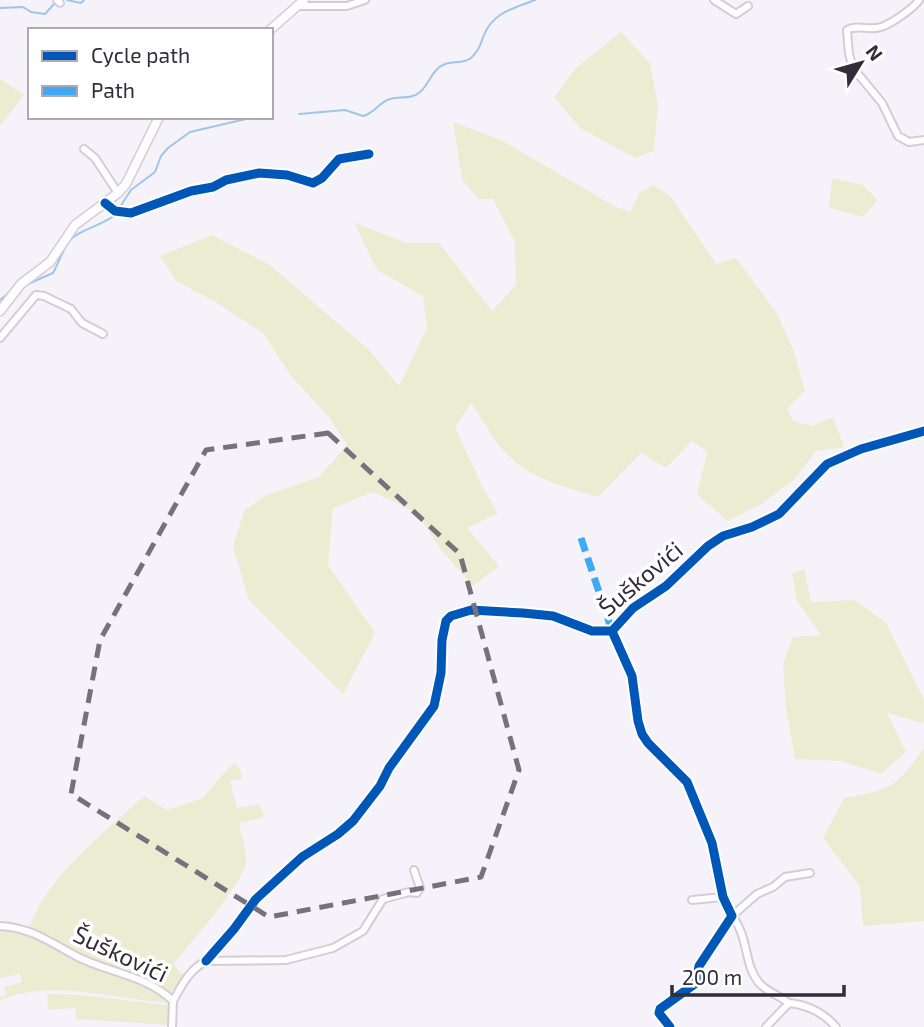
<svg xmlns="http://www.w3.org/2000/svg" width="924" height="1027" viewBox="0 0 924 1027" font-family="'Exo 2',sans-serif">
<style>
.green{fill:#ececd2}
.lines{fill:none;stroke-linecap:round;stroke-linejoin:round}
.stream{stroke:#9ec6e6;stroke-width:2}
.minor-casing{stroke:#d3cdd7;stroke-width:10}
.tertiary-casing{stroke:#d3cdd7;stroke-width:11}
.minor{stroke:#fefdfe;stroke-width:6}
.tertiary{stroke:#fefdfe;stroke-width:8}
.quiet{stroke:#3fa9f5;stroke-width:7;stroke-dasharray:14 7;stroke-linecap:butt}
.cycleway-casing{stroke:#fff;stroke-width:13}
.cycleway{stroke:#0057b8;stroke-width:9}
.marked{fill:none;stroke:#77717d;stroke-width:5;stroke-dasharray:14 9;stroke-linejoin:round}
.labels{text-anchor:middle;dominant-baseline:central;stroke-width:7;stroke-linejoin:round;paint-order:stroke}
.street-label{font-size:24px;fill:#332c39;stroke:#fff}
</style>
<rect width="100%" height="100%" fill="#f6f2fa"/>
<path class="green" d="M621,32L650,63L658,105L654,151L635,158L580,128L554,97L576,68Z
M0,79L24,95L0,126Z
M453,122L501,140L614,206L631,212L639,193L653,185L670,196L716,264L736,258L776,312L793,349L805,391L787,409L793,421L812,426L833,417L844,447L816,451L795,479L760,505L728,521L697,495L707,452L692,441L666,468L641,453L598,497C556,484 523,478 495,440C487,428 480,415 471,403L455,427L482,486L498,513L467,528L499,566L473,586L440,549L417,513L373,492L333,508L328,565L375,633L343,694L249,600L233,547L244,511L266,495L319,477L347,445L329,417L291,376L263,333L214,301L176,281L160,256L212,235L270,265L369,350L399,386L427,328L423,296L377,270L354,222L406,243H439L492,311L516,285L515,242L493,199H478L462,180Z
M832,178L863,185L878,200L863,217L829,208Z
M804,569L811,602L855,600L886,623L924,700V721L922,723L887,713L906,752L881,774L840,761L795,759L786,708L783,664L793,637L821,635L797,601L792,574Z
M924,748V921L863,926L860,886L823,838L844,798C892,790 896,787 924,748Z
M235,763L241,771L242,779L230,781L237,808L260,804L264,817L239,823C241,835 247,850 246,861C245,882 189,945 173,964L184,977L167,996L171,1003C114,1000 55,978 0,1000V997L6,995L4,987L22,982L20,974L0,978V929L29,933C37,885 108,829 144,796L167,810L203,798L230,766Z
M47,994L81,995L167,1005L171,1007L169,1025L77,1019L75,1008L48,1010Z"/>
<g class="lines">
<path class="stream" d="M67,0L81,3L84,0
M0,8L23,7L31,12L45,14L55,3
M299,114L345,110L363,116C375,113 379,102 390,99C400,96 411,100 420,92C430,83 432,69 445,64C454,61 463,64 471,58C479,51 480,45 484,35C493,12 515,8 535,0
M118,210L131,190L155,172L161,156L168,148L190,132L246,119
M28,284L53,273C58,264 62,252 68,243C76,230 102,226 115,215
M0,300L10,292"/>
<g class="minor-casing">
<path id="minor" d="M57,0L60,3
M714,0L736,14L748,6
M919,0C914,8 891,24 881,27C870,31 857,24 847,30L849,54L853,68L882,103L898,136L909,142L924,140
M300,6H347L365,0
M84,149L95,158L118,193
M105,203L115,211L131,213L191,191L213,187L226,180L259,173L287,175L313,183L322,178L339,159L369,154
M0,338L36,295L44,296L71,309L82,323L103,334
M612,631L632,676L638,721L642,734L648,743L687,782L712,843L723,897L732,916L699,966L696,983L660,1009L659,1013L670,1027
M692,900L723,897
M0,926C34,928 52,944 80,958C111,973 148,976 173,1001C182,985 189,970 206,961L286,960L333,948L363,931L383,899L409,892L417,893L420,888L414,870
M206,961L234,929L256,899L302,857L338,834L353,821L380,786L389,768L434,706L441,673L442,640L446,621L451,616L471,610L523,613L553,616L592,631H612L633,608L666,586L708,546L723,536L752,527L779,514L827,464L861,449L924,431
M789,1003C808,1005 823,1012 836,1027
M172,1027L173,1001
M766,1027L789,1003C780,996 768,992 760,984C743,965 750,939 732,916L757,894L773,887L785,877L810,873"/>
</g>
<g class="tertiary-casing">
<path id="tertiary" d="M270,30L304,0
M0,311L21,284L50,262L75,225L118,193L126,184L159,117"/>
</g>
<use href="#minor" class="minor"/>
<use href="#tertiary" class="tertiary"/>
<path class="quiet" d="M581,538L612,631"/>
<g class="cycleway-casing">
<path id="cycleway" d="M105,203L115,211L131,213L191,191L213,187L226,180L259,173L287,175L313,183L322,178L339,159L369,154
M612,631L632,676L638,721L642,734L648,743L687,782L712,843L723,897L732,916L699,966L696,983L660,1009L659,1013L670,1027
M206,961L234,929L256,899L302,857L338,834L353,821L380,786L389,768L434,706L441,673L442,640L446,621L451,616L471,610L523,613L553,616L592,631H612L633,608L666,586L708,546L723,536L752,527L779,514L827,464L861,449L924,431"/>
</g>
<use href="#cycleway" class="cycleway"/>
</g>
<path class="marked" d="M328,433L460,554L519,770L481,877L269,917L71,794L100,640L206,450Z"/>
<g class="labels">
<g class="street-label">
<text transform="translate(640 578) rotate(-40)">Šuškovići</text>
<text transform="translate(121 953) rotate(25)">Šuškovići</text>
</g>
</g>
<rect x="28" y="28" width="245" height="91" fill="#ffffff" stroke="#adabb0" stroke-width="2"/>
<rect x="42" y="51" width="35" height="10" fill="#0057b8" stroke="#adabb0" stroke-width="2"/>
<text x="91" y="63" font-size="21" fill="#332c39">Cycle path</text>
<rect x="42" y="86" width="35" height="10" fill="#3fa9f5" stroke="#adabb0" stroke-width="2"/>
<text x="91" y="98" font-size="21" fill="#332c39">Path</text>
<g transform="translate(861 63) rotate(53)" stroke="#ffffff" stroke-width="5" paint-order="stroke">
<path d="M0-5L12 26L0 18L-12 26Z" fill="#332c39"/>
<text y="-10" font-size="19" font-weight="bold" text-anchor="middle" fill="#332c39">N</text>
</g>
<path d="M672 985v10h172v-10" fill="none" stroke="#332c39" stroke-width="3.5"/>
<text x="682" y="985" font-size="21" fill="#332c39" stroke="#ffffff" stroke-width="5" paint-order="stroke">200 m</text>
</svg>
